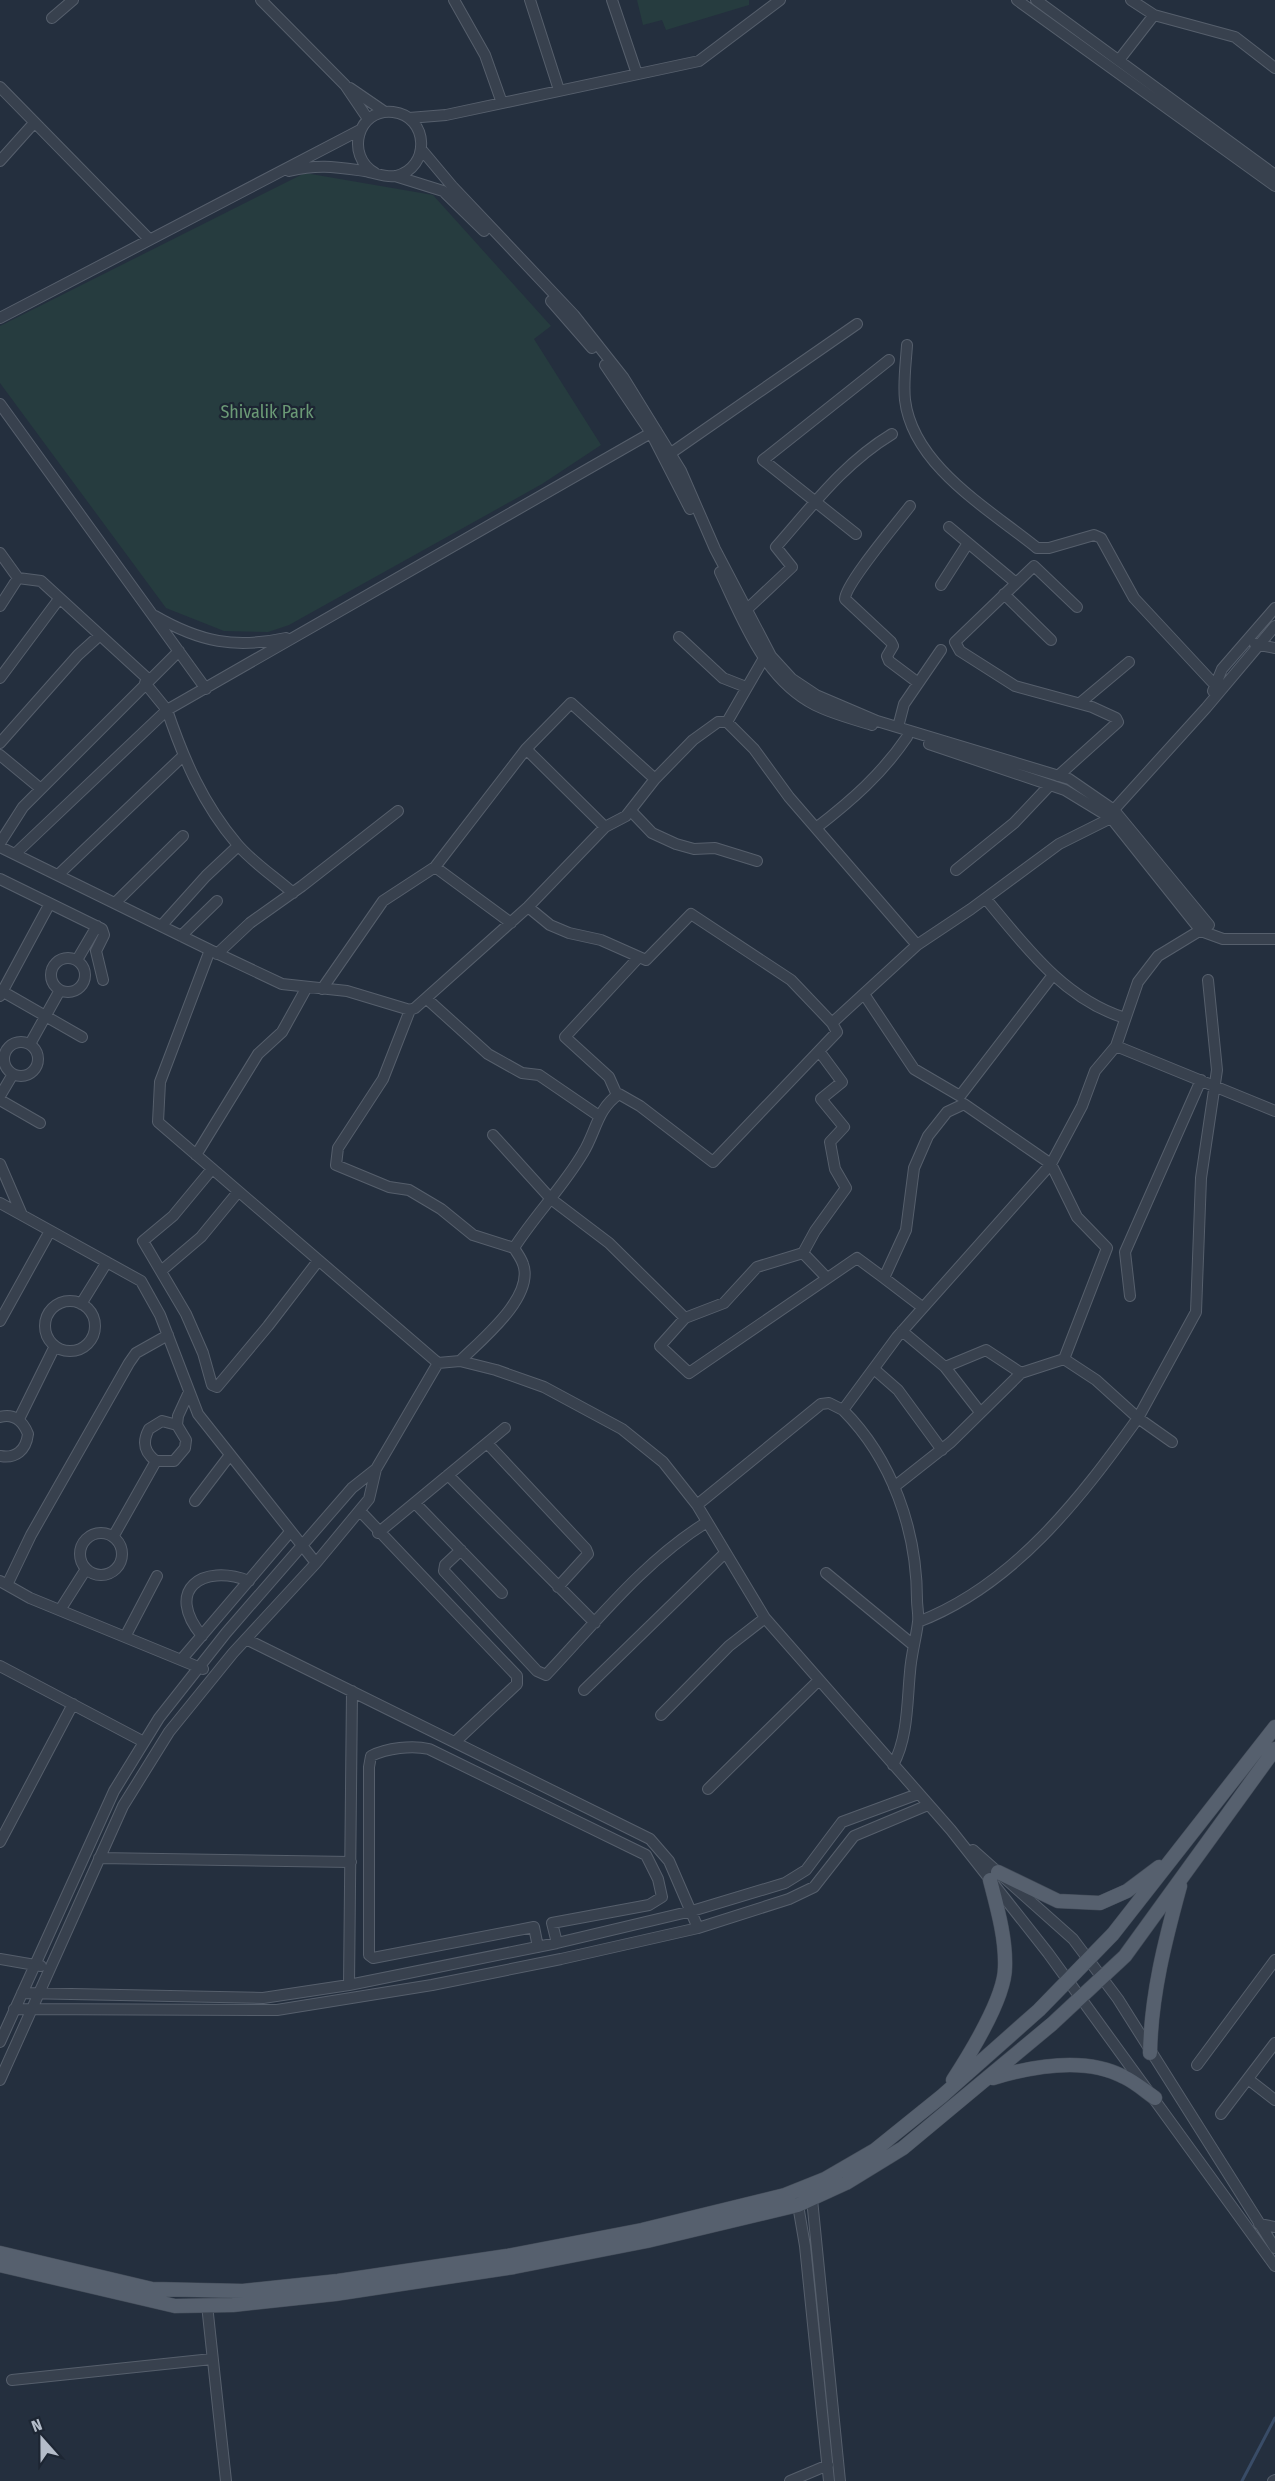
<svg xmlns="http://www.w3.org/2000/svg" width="1275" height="2481" viewBox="0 0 1275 2481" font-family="'Fira Sans Condensed',sans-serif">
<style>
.green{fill:#263c3f}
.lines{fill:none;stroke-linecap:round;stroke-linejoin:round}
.stream{stroke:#394c67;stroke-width:3}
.minor-casing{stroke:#565f6c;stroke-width:12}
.major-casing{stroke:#414a57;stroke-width:15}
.minor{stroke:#38414e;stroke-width:10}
.major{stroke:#56606e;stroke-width:14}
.labels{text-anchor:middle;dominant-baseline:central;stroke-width:4.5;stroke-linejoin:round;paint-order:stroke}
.park-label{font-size:18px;fill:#6b9a76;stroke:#1d2633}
</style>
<rect width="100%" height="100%" fill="#242f3e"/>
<path class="green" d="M637,0H749V5L666,30L662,20L643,25Z
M305,173L433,195L551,326L534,339L601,445L542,484L289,625L268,632L224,631L166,608L0,383V326Z"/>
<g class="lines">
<path class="stream" d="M1242,2481L1275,2418"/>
<g class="minor-casing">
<path id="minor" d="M261,0L345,85L368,119
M454,0L485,55L502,103
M530,0L559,90
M612,0L637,74
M1017,0L1275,186
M1036,0L1275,175
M1131,0L1154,15L1235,37L1275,68
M52,18L73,0
M1119,60L1154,15
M0,87L149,239
M350,88L385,112
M409,118L446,115L699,61L780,0
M421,149L452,186L574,315L623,377L681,471L715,549L771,656L792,679L816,695L877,721L1069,779L1114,810L1209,925L1158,956L1138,982L1116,1046L1275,1111
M0,161L34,123
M289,171C319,164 335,167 365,171C376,173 386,178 396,176C431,168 429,116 393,112C357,108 345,156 375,173
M395,176L443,191L484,231
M551,301L592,348
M0,318L360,130
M907,345C906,362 903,382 905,400C913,466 989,509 1037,548H1049L1094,535L1101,538L1134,598L1215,685
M605,365L651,433L690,509
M0,404L206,689
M671,453L857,324
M910,506C898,522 845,584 845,599L891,642L893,646L887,656L889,661L917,682
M949,527L1016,583
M856,534L763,460L889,360
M0,553L18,578L41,581L148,679
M720,572C743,620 764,679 815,705C833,714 853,719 872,725
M941,585L968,543
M1004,594L1051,640
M0,606L18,578
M743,613L792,567L776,547C813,505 844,463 892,434
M155,616C200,642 235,649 286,638
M679,637L723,678L746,687
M1255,644L1275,648
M764,658L727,722L754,749L789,797L917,945L971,909L1059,844L1111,818
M0,678L59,599
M1213,691L1222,669L1275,608
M1080,703L1129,662
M898,727L904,704L941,650
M0,743L78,655L99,636
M929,744L1065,790L1111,818L1201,931L1223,939H1275
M526,749L605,827
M0,755L41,789
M1058,776L1118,722L1116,718L1092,707L1015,686L960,651L955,642L1034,566L1077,607
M631,811L652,833L676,844L694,849L715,848L757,861
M1110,814L1206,708L1275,626
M816,828C851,801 882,774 907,737
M0,843L23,807L179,651
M0,847L210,950L160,1082L158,1122L438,1363L460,1361L496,1370L544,1387L622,1429L663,1462L697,1505L765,1618L951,1830L1048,1953L1275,2266
M15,854L167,710L145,683
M435,867L511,923
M956,870L1014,823L1050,785
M58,875L183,756
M0,879L102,929L104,935L96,951L103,980
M293,893C275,877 252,862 237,844C203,804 184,760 167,710L656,430
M986,899C1025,946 1064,999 1125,1018
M115,903L183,836
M528,907L550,925L569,933L601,940L646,960L691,914L791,980L832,1023L917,945
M162,925L206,876L238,846
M181,936L217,901
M210,950L282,984L347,991L410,1010L415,1008L528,907L605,827L626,816L655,779L693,740L718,722H727
M217,954L250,923L302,886L398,811
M51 975a17 17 0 1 1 34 0a17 17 0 1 1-34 0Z
M77,960L97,926
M322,989L383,901L435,867L526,749L571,703L655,779
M0,990L82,1037
M864,994L914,1069L960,1096L1053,975
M0,996L49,905
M427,999L488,1054L522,1073L539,1075L599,1116
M410,1010L383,1079L338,1148L336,1165L389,1187L409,1190L441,1209L473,1235L514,1248
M4 1059a17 17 0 1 1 34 0a17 17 0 1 1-34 0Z
M30,1044L60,990
M617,1095L609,1077L565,1037L639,957
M0,1096L13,1074
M0,1100L40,1123
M493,1135L551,1199L609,1243L685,1318L724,1303L757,1267L803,1253L827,1278
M196,1155L258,1054L282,1032L307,987
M0,1164L22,1215
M212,1169L173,1216L143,1241L186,1314L203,1353L212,1385L217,1387L268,1326L318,1261
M0,1203L141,1281L160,1315L198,1414L316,1563
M803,1253L815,1231L846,1188L835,1169L830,1142L844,1127L821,1099L842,1082L819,1051
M161,1271L201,1237L238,1192
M1130,1296L1125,1252L1201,1080
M45 1326a25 25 0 1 1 50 0a25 25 0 1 1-50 0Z
M81,1304L107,1262
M922,1307L884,1278L906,1230L914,1168L928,1136L947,1112L964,1104L1051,1164L1077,1217L1107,1248L1064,1359L1096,1380L1138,1418L1196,1312L1201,1178L1217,1070L1208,980
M685,1318L660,1346L689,1373L857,1258L884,1278
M0,1321L50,1231
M902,1331L945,1367L980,1412
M460,1361C481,1340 535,1297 523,1264C521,1258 517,1253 514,1248C535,1215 563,1187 583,1153C596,1132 597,1109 619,1094L640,1106L713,1162L837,1032L832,1023
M945,1367L986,1350L1021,1373
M874,1369L898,1390L942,1450
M843,1410C892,1459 917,1530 917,1600C917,1607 919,1615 918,1622C916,1639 911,1655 910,1672C907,1702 908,1738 893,1765
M0,1417C14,1413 23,1421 28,1434C26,1450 16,1459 0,1456
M19,1419L55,1346
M177,1425L162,1421L149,1429C142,1442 144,1452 156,1461H174L185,1448L186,1440L177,1425L178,1416L189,1392
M487,1443L586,1549L588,1554L558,1587
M448,1475L595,1623
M894,1487L951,1442L1021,1373L1064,1359
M195,1501L230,1455
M415,1503L502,1593
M697,1505L821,1404L829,1403L843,1410L897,1337L1051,1164L1082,1106L1095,1071L1116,1046
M360,1511L517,1676V1684L455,1742
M378,1533L505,1428
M80 1554a21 21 0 1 1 42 0a21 21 0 1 1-42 0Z
M113,1537L156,1461
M461,1550L445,1565L444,1571L537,1671L546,1675C597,1621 644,1561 707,1522
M826,1573L912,1644
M0,1581L30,1598L203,1669
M7,1585L31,1535L129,1363L136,1353L168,1335
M60,1610L86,1569
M918,1622C1014,1585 1080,1499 1138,1418L1172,1442
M202,1636C164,1590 202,1563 249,1581
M125,1637L157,1576
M246,1639L650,1839L669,1861L698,1928
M181,1660L290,1532
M0,1666L144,1742
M584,1690L725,1553
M661,1715L729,1646L765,1618
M708,1789L819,1680
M0,1842L73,1704
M973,1850L1073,1939L1118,1999L1275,2248
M99,1858L351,1862
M538,1947L534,1927L373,1958L369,1955V1767L371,1756C387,1748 412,1745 429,1749L646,1855L658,1879L662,1897L649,1905L552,1923L557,1943
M0,1959L41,1966
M349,1985L352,1691
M22,1993L263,1998L349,1985L557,1943L692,1911L785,1883L806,1870L842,1822L918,1794
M14,2009L277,2010L432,1985L561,1959L698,1928L789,1899L814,1887L854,1836L928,1805
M0,2042L114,1791L159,1718L226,1633L352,1488L376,1469
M1197,2065L1275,1960
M1248,2079L1275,2100
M0,2080L123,1806L169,1732L233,1653L316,1563L369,1499L376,1469L438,1363
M1221,2114L1275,2043
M812,2199L840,2481
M798,2205L805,2246L829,2481
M1259,2224L1275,2227
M207,2305L226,2481
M12,2380L212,2359
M790,2481L828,2465
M1273,2481L1275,2480"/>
</g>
<g class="major-casing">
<path id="major" d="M998,1872L1058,1901L1100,1903L1127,1891L1159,1867
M1150,2053C1151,1995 1165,1941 1180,1886
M993,2078C1033,2066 1085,2056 1124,2077C1135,2082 1145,2091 1155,2098
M953,2080C970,2054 1005,1997 1005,1967C1006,1938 997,1907 990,1880
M0,2253L152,2289L243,2291L338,2281L507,2256L642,2230L785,2195L825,2179L875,2150L942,2096L1039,2010L1113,1934L1275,1727
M0,2265L175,2306L233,2305L335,2294L514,2267L647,2241L798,2205L846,2183L903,2148L1052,2024L1125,1956L1275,1749"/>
</g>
<use href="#minor" class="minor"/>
<use href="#major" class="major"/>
</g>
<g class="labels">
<g class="park-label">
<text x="267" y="412">Shivalik Park</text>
</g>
</g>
<g transform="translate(42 2439) rotate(339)" stroke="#1d2633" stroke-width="4.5" paint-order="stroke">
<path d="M0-4.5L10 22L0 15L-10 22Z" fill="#b4bcc9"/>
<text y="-9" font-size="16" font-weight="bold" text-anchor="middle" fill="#b4bcc9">N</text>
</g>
</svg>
